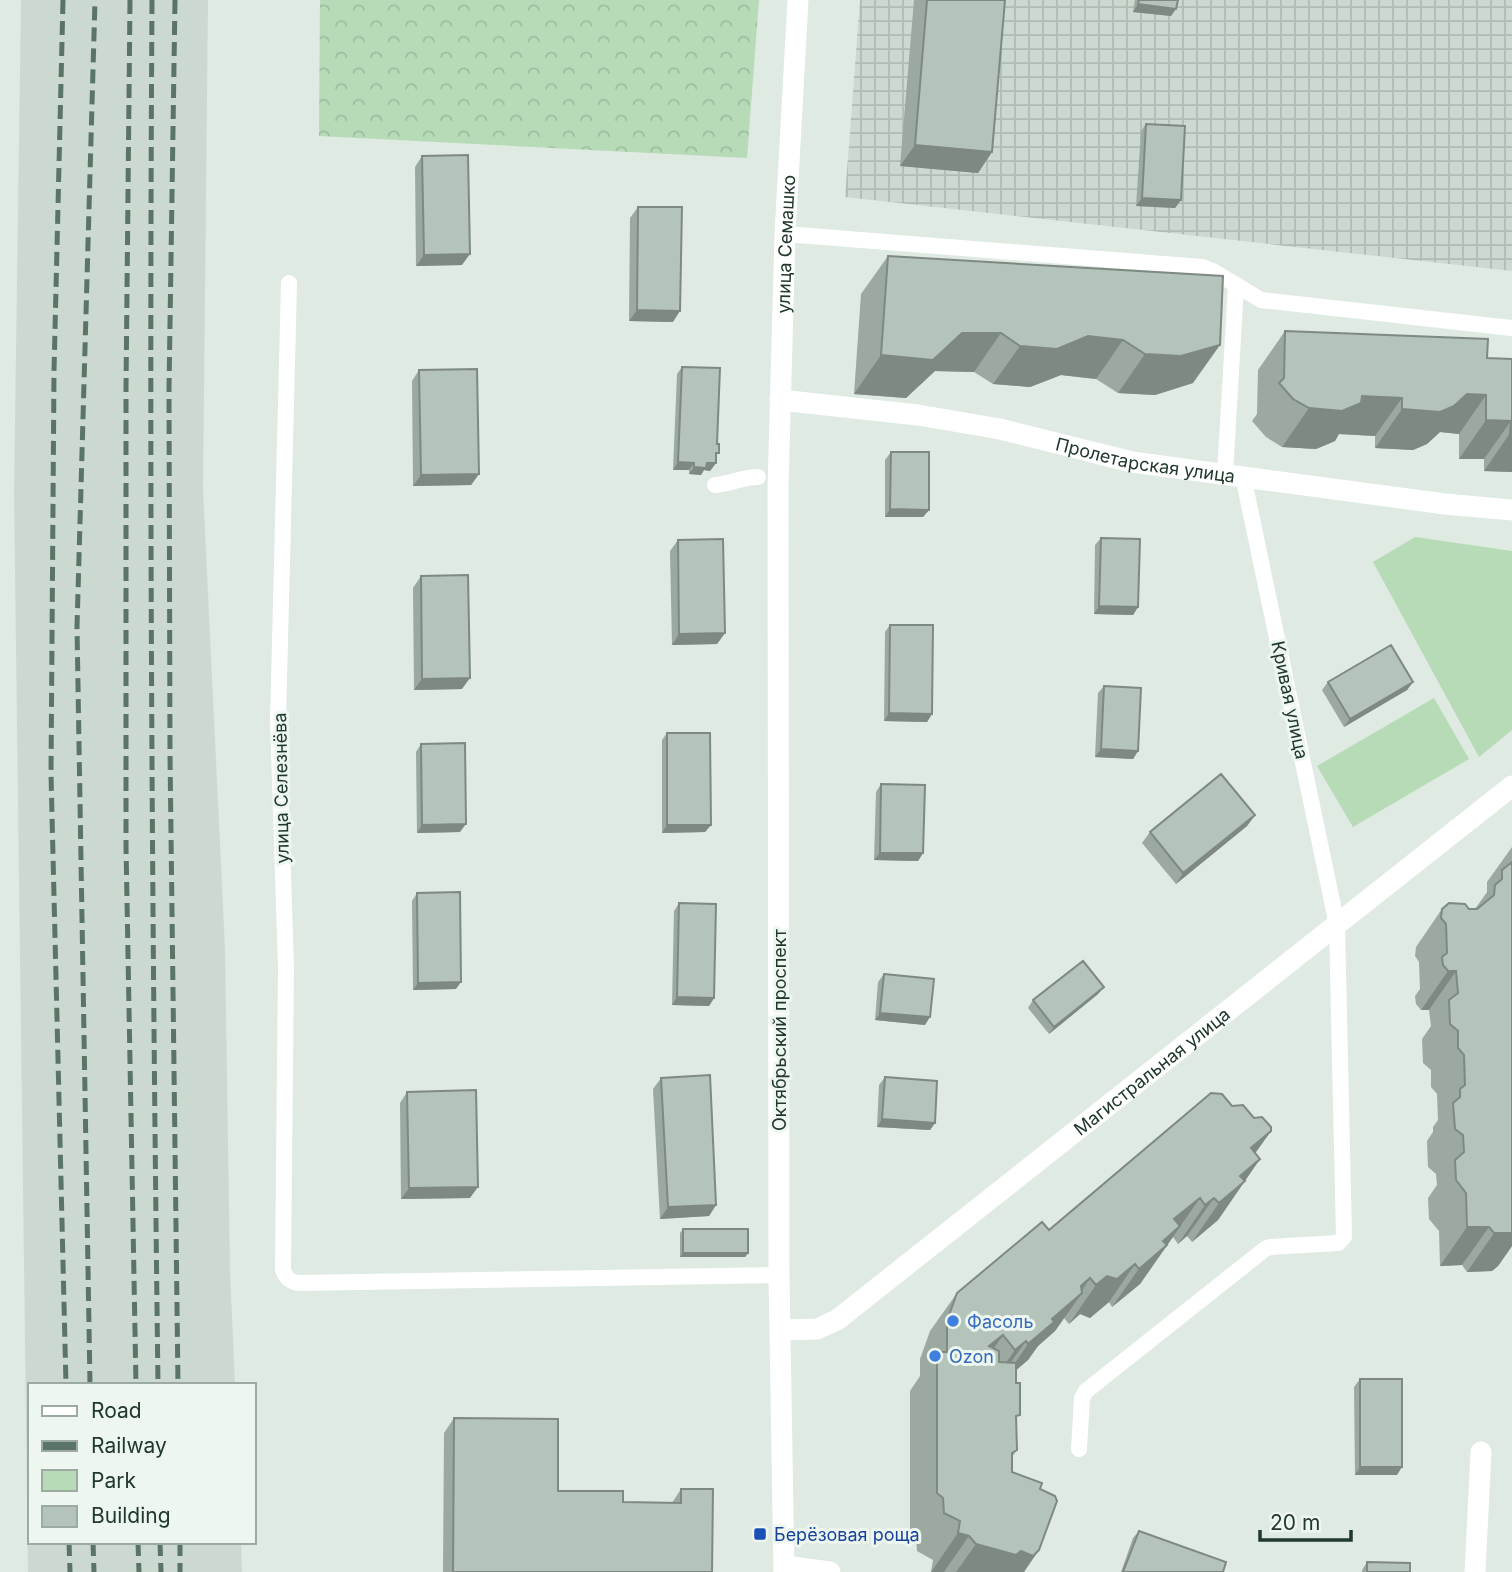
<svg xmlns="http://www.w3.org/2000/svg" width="1512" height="1572" viewBox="0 0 1512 1572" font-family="Inter,sans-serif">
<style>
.built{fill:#ccd9d0}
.industrial{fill:url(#industrial-grid)}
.green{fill:#b7dbb7}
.forest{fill:url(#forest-crowns)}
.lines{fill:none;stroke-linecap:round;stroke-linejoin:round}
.service{stroke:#fff;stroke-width:16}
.minor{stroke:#fff;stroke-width:21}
.secondary{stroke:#fff;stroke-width:21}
.rail{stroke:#5a7567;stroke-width:5;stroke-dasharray:14 7;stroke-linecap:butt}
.wall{fill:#9ba9a0}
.shaded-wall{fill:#7e8982}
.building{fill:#b4c4ba;stroke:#7e8982;stroke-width:2}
.shop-dot{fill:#3f7fe0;stroke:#eef6f0;stroke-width:2.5}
.transit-dot{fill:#1a4fb4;stroke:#eef6f0;stroke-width:2.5}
.labels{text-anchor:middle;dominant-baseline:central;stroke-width:6;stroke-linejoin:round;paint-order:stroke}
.street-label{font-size:18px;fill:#20392c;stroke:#eef6f0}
.shop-label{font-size:18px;fill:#366cbe;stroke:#eef6f0;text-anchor:start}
.transit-label{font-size:18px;fill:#164399;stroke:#eef6f0;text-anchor:start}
</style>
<defs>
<pattern id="industrial-grid" width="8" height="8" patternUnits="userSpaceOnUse" patternTransform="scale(1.75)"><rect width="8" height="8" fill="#ccd9d0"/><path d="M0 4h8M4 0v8" fill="none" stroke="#afbbb3"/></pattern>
<pattern id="forest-crowns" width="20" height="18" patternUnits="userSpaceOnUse" patternTransform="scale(1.75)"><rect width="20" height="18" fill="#b7dbb7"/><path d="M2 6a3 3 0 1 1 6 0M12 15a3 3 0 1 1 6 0" fill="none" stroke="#9dbd9e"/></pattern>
</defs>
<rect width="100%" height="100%" fill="#deeae2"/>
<path class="built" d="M21,0H208L203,489L225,948L230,1271L235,1385H30V1542H241L242,1572H28L14,493Z"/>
<path class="industrial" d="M860,0H1512V271L845,197Z"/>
<path class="green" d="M1415,537L1512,551V730L1479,757L1373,562Z
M1434,698L1469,759L1353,827L1317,766Z"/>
<path class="forest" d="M320,0H759L747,158L319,136Z"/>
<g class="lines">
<path class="service" d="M785,234L1202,267L1213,271L1261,300L1512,328
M289,283L278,720L286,967L283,1270C286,1279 291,1282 299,1283L779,1275
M1225,474L1236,286
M715,485C730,484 742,477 758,477
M1079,1449L1082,1398L1086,1391L1265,1249L1270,1247L1338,1243L1344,1237L1337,925L1243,476"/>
<g class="minor">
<path id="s1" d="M780,400L918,415L1000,429L1132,462L1445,504L1512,510"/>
<path id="s2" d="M780,1330L817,1329L837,1320L1512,786"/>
<path d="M784,1566L830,1572"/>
<path d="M1475,1572L1481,1452"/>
</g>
<path class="secondary" id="s3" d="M784,1572L779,1275L778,488L785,234L798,0"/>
<path class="rail" d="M63,0L54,371L51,774L66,1385
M130,0L126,389V846L136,1385
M152,0C149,462 152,923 158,1385
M175,0L169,389L170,754L178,1385
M90,1385L77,627L95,0
M69,1542L70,1572
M93,1542L94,1572
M138,1542L139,1572
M160,1542L161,1572
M180,1542V1572"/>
</g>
<path class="wall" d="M914,0H1005L992,152L978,173L900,166Z
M1135,0H1178L1171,16L1133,12Z
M1146,124L1181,200L1175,208L1136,206L1141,131Z
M422,156L462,265L416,266L415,167Z
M638,207L673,322L629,321L630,218Z
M888,256L1223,276L1193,383L1155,395L1118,393L1096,379L1061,375L1030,387L993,384L974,372L935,371L906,398L854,394L861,294Z
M1285,331L1487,358L1512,359V472L1484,471V459H1459V434L1440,432L1427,444L1413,450L1375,448V436L1339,434L1335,441L1316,449L1282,447L1266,437L1252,421L1257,414L1258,370Z
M682,367L716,457V463L710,471L704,470L701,475L689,474V470H673L677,374Z
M419,370L479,474L471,485L413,486L412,381Z
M891,452L929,510L923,517H885V460Z
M1101,538L1138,607L1133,615L1094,614L1095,545Z
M678,540L725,633L717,644L672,645L670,551Z
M421,576L462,689L414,690L413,588Z
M890,625L932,714L927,722L884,721L885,632Z
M1328,682H1413L1407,690L1344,727L1322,690Z
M1104,686L1138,751L1133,759L1095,757L1098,693Z
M667,733L711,825L705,832L662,833V740Z
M421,744L460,832L417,833L416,752Z
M881,784L923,853L918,861L874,860L876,792Z
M1255,815L1247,826L1176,884L1142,843L1150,832Z
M1512,847V1246L1498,1266L1492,1271L1467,1272L1462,1265L1440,1266L1439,1231L1429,1219L1428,1198L1437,1185L1436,1174L1428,1167L1427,1141L1433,1132V1127L1438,1120L1437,1094L1431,1087V1070L1423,1063L1422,1039L1431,1026L1429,1010H1421L1416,1004L1415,996L1420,989L1419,962L1415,956L1416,947L1442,909H1475L1487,892V882Z
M417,893L456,989L413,990L412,901Z
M679,903L714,998L709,1006L672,1005L674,911Z
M884,974L925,1025L875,1020L878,982Z
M1104,987L1098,994L1049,1034L1028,1008L1033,1000Z
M885,1077L935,1123L930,1130L877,1127L879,1085Z
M661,1078L716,1205L709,1216L660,1219L653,1089Z
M407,1092L470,1198L401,1199L400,1103Z
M1232,1106L1254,1118L1271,1131L1255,1153L1260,1159L1218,1220L1192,1242L1187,1236L1178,1244L1173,1237L1140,1284L1112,1307L1109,1302L1090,1318L1080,1314L1069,1324L1064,1318L1055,1331L1038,1346L1028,1360L1016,1370L1017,1450L1012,1457V1472L1040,1489L1024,1572H931L933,1560L917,1551L916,1536L910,1531V1391L920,1376V1359L930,1331L957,1293Z
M683,1229L748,1253L745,1257H680V1233Z
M1360,1379L1397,1475H1355L1354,1387Z
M454,1418L558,1491L623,1502L672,1503L681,1489L712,1572H443L444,1433Z
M1139,1531L1223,1572H1121L1133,1538Z
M1367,1562L1410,1572H1362V1570Z"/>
<path class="shaded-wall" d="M1138,4L1176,9L1171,16L1133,12Z
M915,145L992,152L978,173L900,166Z
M1142,198L1181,200L1175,208L1136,206Z
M470,254L462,265L416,266L424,255Z
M637,310L680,311L673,322L629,321Z
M962,333H1001L974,372L935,371L906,398L854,394L881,355Z
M1088,336L1123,340L1096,379L1061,375L1030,387L993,384L1020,346Z
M1220,345L1193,383L1155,395L1118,393L1145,354Z
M1467,394L1486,395L1459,434L1440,432L1427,444L1413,450L1375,448L1402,409Z
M1362,396L1402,398L1375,436L1339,434L1335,441L1316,449L1282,447L1309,408Z
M1486,420L1511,421L1484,459H1459Z
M1510,433H1512V472L1484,471Z
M678,462L694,463L689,470H673Z
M707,463H716L710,471L704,470L701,475L689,474L694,467Z
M479,474L471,485L413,486L421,475Z
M890,509L929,510L923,517H885Z
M1099,606L1138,607L1133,615L1094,614Z
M725,633L717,644L672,645L679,634Z
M470,678L462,689L414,690L422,679Z
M1413,682L1407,690L1344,727L1350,719Z
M889,713L932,714L927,722L884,721Z
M1101,749L1138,751L1133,759L1095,757Z
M1255,815L1247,826L1176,884L1183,873Z
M466,824L460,832L417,833L422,825Z
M667,825H711L705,832L662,833Z
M880,853H923L918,861L874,860Z
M1448,971H1456L1429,1010H1421Z
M461,982L456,989L413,990L418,983Z
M1104,987L1098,994L1049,1034L1054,1027Z
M677,997L714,998L709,1006L672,1005Z
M880,1013L930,1017L925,1025L875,1020Z
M882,1119L935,1123L930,1130L877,1127Z
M1271,1131L1244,1169L1251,1148Z
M1260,1159L1218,1220L1192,1242L1219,1203L1240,1176Z
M478,1187L470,1198L401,1199L409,1188Z
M1200,1198L1140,1284L1112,1307L1174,1219Z
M1214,1198L1187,1236L1178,1244L1205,1205Z
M716,1205L709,1216L660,1219L668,1207Z
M1467,1227H1489L1462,1265L1440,1266Z
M1494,1233H1512V1246L1498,1266L1492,1271L1467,1272Z
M683,1253H748L745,1257H680Z
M1135,1264L1109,1302L1090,1318L1080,1314L1069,1324L1096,1285L1107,1276Z
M1090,1278L1077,1298L1082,1293L1055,1331L1038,1346L1028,1360L1002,1382L1028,1344L1081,1286Z
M1003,1335L976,1374L989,1346Z
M1026,1341L999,1379L988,1388L1015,1350Z
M1360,1467H1402L1397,1475H1355Z
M958,1533L969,1536L944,1572H931Z
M976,1544L1021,1551L1039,1550L1024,1572H956Z"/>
<path class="building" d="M927,0H1005L992,152L915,145Z
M1139,0H1178L1176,9L1138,4Z
M1146,124L1185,126L1181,200L1142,198Z
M468,155L470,254L424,255L422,156Z
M638,207H682L680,311L637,310Z
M888,256L1223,276L1220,345L1181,356L1145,354L1123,340L1088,336L1057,349L1020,346L1001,333H962L933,360L881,355Z
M1285,331L1488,339L1487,358L1512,359V433H1510L1511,421L1486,420V395L1467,394L1454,406L1440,412L1402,409V398L1362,396L1361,403L1342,411L1309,408L1293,399L1279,383L1284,378Z
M682,367L720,368L717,444H719V453H716V463H707L706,468L694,467V463L678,462Z
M477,369L479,474L421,475L419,370Z
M891,452H929V510L890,509Z
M1101,538L1140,539L1138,607L1099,606Z
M723,539L725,633L679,634L678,540Z
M468,575L470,678L422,679L421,576Z
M890,625H933L932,714L889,713Z
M1391,645L1413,682L1350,719L1328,682Z
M1104,686L1141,688L1138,751L1101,749Z
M667,733H710L711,825H667Z
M465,743L466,824L422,825L421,744Z
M1221,774L1255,815L1183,873L1150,832Z
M881,784L925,785L923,853H880Z
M1512,862V1233H1494L1489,1227H1467L1466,1193L1456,1180L1455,1160L1464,1152L1463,1135L1455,1129L1453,1103L1460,1097V1089L1465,1085L1464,1055L1458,1048V1031L1450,1024L1449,1000L1458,993L1456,971H1448L1443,965L1442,957L1447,953L1446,924L1441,918L1442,909L1449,903L1465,904L1469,909H1477L1494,895L1495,885L1502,879V870Z
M460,892L461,982L418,983L417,893Z
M679,903L716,904L714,998L677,997Z
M1083,961L1104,987L1054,1027L1033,1000Z
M884,974L934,979L930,1017L880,1013Z
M710,1075L716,1205L668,1207L661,1078Z
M885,1077L937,1081L935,1123L882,1119Z
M476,1090L478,1187L409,1188L407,1092Z
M1211,1093L1222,1094L1232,1106L1243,1105L1254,1118L1262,1117L1271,1127V1131L1251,1148L1260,1159L1240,1176L1245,1181L1219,1203L1214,1198L1205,1205L1200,1198L1174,1219L1180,1226L1163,1241L1167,1245L1139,1269L1135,1264L1117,1279L1107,1276L1096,1285L1090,1278L1081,1286L1082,1293L1052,1319L1054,1322L1028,1344L1026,1341L1015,1350L1003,1335L989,1346L999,1351V1362L1016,1363V1383H1020V1415L1016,1416L1017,1450L1012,1453V1472L1042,1483L1040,1489L1055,1496L1057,1501L1039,1550L1033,1556L1021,1551L1016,1555L976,1544L969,1536L958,1533L960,1521L944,1513L943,1498L937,1493V1352H947V1321L957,1293L1042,1222L1049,1230Z
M683,1229H748V1253H683Z
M1360,1379H1402V1467H1360Z
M454,1418L558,1419V1491H623V1502L681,1503V1489H713L712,1572H453Z
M1139,1531L1226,1562L1223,1572H1123Z
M1367,1562L1410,1563V1572H1367Z"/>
<g class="shop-dot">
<circle cx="953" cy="1321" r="7"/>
<circle cx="935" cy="1356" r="7"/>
</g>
<rect class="transit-dot" x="753" y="1527" width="14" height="14" rx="3.5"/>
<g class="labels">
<g class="street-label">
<text stroke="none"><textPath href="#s3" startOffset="1328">улица Семашко</textPath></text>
<text stroke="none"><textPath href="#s1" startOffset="371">Пролетарская улица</textPath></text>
<text transform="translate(1290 700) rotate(78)">Кривая улица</text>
<text transform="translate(281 788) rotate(-91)">улица Селезнёва</text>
<text transform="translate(779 1030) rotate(-90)">Октябрьский проспект</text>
<text stroke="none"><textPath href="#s2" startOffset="460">Магистральная улица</textPath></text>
</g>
<g class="shop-label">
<text x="967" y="1321">Фасоль</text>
<text x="949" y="1356">Ozon</text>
</g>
<g class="transit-label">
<text x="774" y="1534">Берёзовая роща</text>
</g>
</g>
<rect x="28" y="1383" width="228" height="161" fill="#eef6f0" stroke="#9caaa2" stroke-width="2"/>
<rect x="42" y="1406" width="35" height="10" fill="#ffffff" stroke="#9caaa2" stroke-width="2"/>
<text x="91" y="1418" font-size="21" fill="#20392c">Road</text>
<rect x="42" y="1441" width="35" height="10" fill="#5a7567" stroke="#9caaa2" stroke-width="2"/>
<text x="91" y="1453" font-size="21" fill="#20392c">Railway</text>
<rect x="42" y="1470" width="35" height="21" fill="#b7dbb7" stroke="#9caaa2" stroke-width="2"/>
<text x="91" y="1488" font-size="21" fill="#20392c">Park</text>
<rect x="42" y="1506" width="35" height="21" fill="#b4c4ba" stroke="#9caaa2" stroke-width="2"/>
<text x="91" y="1523" font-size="21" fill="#20392c">Building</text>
<path d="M1260 1530v10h91v-10" fill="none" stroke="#20392c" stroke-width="3.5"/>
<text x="1270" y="1530" font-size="21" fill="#20392c" stroke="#eef6f0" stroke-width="5" paint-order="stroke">20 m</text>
</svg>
